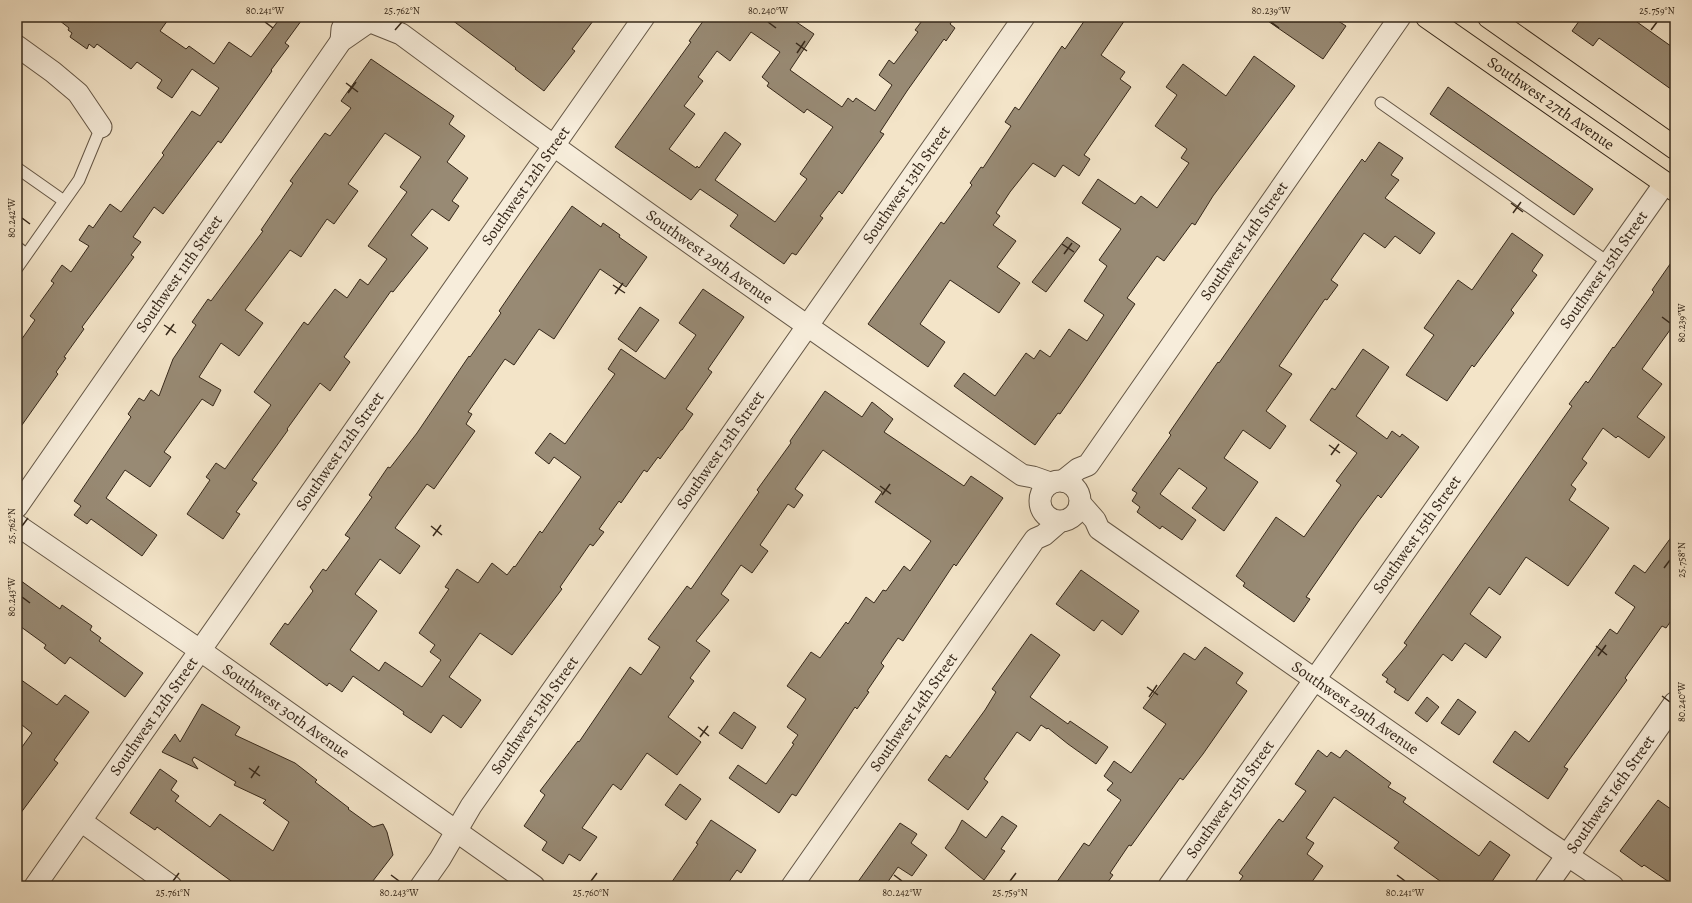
<svg xmlns="http://www.w3.org/2000/svg" width="1692" height="903" viewBox="0 0 1692 903" font-family="Alegreya,serif">
<style>
.building{fill:#988a74;stroke:#36281a;fill-rule:evenodd}
.lines{fill:none;stroke-linecap:round;stroke-linejoin:round}
.service-casing{stroke:#655746;stroke-width:13}
.minor-casing{stroke:#655746;stroke-width:23}
.tertiary-casing{stroke:#655746;stroke-width:24}
.trunk-casing{stroke:#36281a;stroke-width:24}
.service{stroke:#f7eddb;stroke-width:11}
.minor{stroke:#f7eddb;stroke-width:21}
.tertiary{stroke:#f7eddb;stroke-width:22}
.trunk{stroke:#f3e4c8;stroke-width:22}
.ticks{fill:none;stroke:#36281a;stroke-width:1.5}
.labels{text-anchor:middle;dominant-baseline:central;stroke-width:4;stroke-linejoin:round;paint-order:stroke}
.street-label{font-size:16px;fill:#36281a;stroke:#f7eddb}
.neatline{fill:none;stroke:#36281a;stroke-width:1.5}
.ticks-label{font-size:10px;text-anchor:middle;fill:#36281a}
</style>
<rect width="100%" height="100%" fill="#f3e4c8"/>
<filter id="stains"><feTurbulence type="fractalNoise" baseFrequency=".005" numOctaves="4"/><feColorMatrix values="0 0 0 0 .2 0 0 0 0 .09 0 0 0 0 .02 0 0 0 .5 -.17"/></filter>
<radialGradient id="worn" r=".72"><stop offset=".6" stop-color="#630" stop-opacity="0"/><stop offset="1" stop-color="#630" stop-opacity=".3"/></radialGradient>
<path class="building" d="M55,17H170L160,31L186,49L189,46L214,64L229,42L251,57L281,17H304L285,43L289,46L271,70L272,71L221,143L218,141L163,214L154,207L133,237L141,242L131,255L134,257L82,327L84,329L64,357L66,358L56,372L58,374L17,432V346L35,320L30,316L54,283L51,281L62,265L71,272L89,246L79,240L89,225L93,228L110,204L121,212L164,155L162,153L192,111L200,116L219,88L192,69L172,98L157,88L162,80L137,62L131,69L97,44L94,48L89,44L87,49L70,37L72,33L68,30L69,28Z
M448,17H596L572,49L575,51L544,91L515,69L516,68Z
M706,17H789L814,34L790,70L842,107L848,98L853,102L856,98L875,111L892,85L879,75L889,60L894,64L918,32L915,30L925,17H955L950,24L955,28L946,41L944,39L907,91L880,132L884,134L842,194L839,191L820,216L823,218L796,255L792,253L784,264L730,226L738,215L700,189L691,200L615,147L691,42L689,41ZM751,32L780,52L762,77L769,83L767,86L804,113L807,109L833,127L800,174L807,179L775,222L715,180L741,144L725,132L699,168L697,166L696,168L669,149L695,114L684,106L703,81L698,77L717,51L730,61Z
M1087,17H1127L1101,55L1125,72L1120,79L1131,87L1084,155L1090,159L1079,176L1063,165L1055,177L1033,163L1010,192L996,213L1000,216L993,225L1016,241L997,267L1020,283L999,313L950,280L920,324L945,342L928,367L868,324L941,222L944,224L972,185L970,183L981,167L983,168L1011,126L1005,122L1015,107L1019,110L1062,46L1065,49Z
M1262,17H1332L1346,26L1323,59Z
M1582,17H1630L1675,49V92L1599,38L1593,46L1572,31Z
M1254,56L1295,86L1213,196L1195,225L1192,223L1164,261L1157,256L1127,298L1135,304L1083,381L1060,414L1058,413L1035,445L954,386L964,373L995,396L1026,353L1034,359L1040,350L1050,357L1069,329L1087,341L1104,315L1084,301L1107,266L1099,260L1121,229L1082,203L1098,179L1135,204L1141,196L1157,208L1189,163L1181,158L1187,149L1155,126L1177,95L1166,87L1183,64L1226,96Z
M371,59L454,116L449,124L465,136L447,162L468,178L452,201L459,206L449,221L432,209L411,235L428,248L393,292L391,291L344,357L350,362L330,391L320,383L287,429L288,430L252,480L257,483L236,512L240,514L223,539L187,514L210,480L206,477L216,463L225,469L271,405L254,392L304,322L308,325L335,289L347,298L360,279L368,285L387,259L368,246L407,192L400,187L421,157L385,133L348,184L358,191L334,224L327,219L301,257L290,250L245,310L263,323L239,356L221,343L199,377L221,390L213,406L202,399L164,452L171,457L150,487L125,470L106,498L157,535L142,556L91,519L87,524L74,515L81,506L74,501L131,417L128,414L139,398L144,401L151,390L159,396L173,359L196,325L192,322L208,299L211,301L263,231L261,230L293,183L290,181L319,141L325,133L330,136L351,108L341,101Z
M1448,87L1593,189L1574,215L1430,114Z
M1379,142L1403,158L1391,175L1399,180L1385,198L1435,233L1420,254L1395,236L1385,248L1364,233L1331,280L1338,285L1327,300L1325,299L1279,366L1292,374L1266,411L1286,426L1270,449L1243,430L1224,458L1258,482L1240,508L1224,531L1192,508L1207,488L1179,468L1160,494L1196,520L1182,540L1162,526L1160,529L1137,512L1140,507L1132,501L1137,493L1132,490L1171,435L1169,433L1218,362L1219,363L1328,207L1362,159L1365,162Z
M572,206L601,227L603,223L620,235L619,237L647,257L626,287L600,269L554,339L539,329L514,365L505,359L468,412L472,414L466,424L475,431L434,489L427,484L395,528L420,546L400,574L380,559L355,594L377,611L350,650L379,671L385,662L422,687L441,660L430,652L435,645L419,633L449,589L445,587L457,569L478,583L492,563L507,575L514,566L515,567L540,531L542,533L581,477L554,457L549,464L535,453L550,433L565,444L615,374L608,369L621,349L665,379L696,335L679,323L703,289L744,317L708,369L712,372L686,409L693,414L682,430H681L660,459L658,457L647,472L644,470L621,503L619,501L599,529L604,532L593,546L590,544L560,587L562,589L512,655L480,633L449,677L481,700L461,728L443,715L431,733L403,714L404,712L353,676L342,692L329,683L327,686L270,644L285,623L288,625L313,591L310,587L323,569L326,571L350,538L345,535L372,497L369,495L388,467L390,468L417,433L469,356L470,357L501,313L499,311L525,273Z
M1512,233L1543,255L1532,271L1537,275L1511,310L1514,313L1474,367L1472,365L1447,401L1406,375L1434,335L1424,328L1458,280L1472,290Z
M1067,237L1080,246L1046,292L1032,282Z
M1675,257V323L1642,369L1662,384L1637,417L1665,437L1649,458L1618,436L1616,438L1603,428L1582,459L1587,463L1571,485L1576,489L1569,500L1609,528L1586,561L1568,586L1526,557L1500,595L1489,587L1470,614L1501,637L1486,658L1465,643L1452,661L1443,654L1408,701L1394,692L1396,689L1386,682L1388,679L1382,675L1407,645L1404,643L1572,406L1569,404L1586,381L1588,383L1613,347L1614,348L1654,292L1652,290Z
M640,307L659,320L636,352L618,339Z
M1363,349L1389,367L1356,416L1387,439L1392,431L1400,437L1402,434L1419,447L1381,498L1378,495L1358,522L1306,597L1310,599L1294,622L1243,586L1245,583L1236,576L1276,517L1304,537L1341,485L1336,481L1357,453L1310,420L1332,388L1335,390Z
M825,391L862,417L872,402L893,419L884,432L964,486L971,476L1003,498L956,566L954,564L903,641L898,638L881,663L884,666L867,691L869,692L857,709L855,707L796,796L792,794L779,813L729,778L738,765L766,784L794,744L792,743L798,735L787,727L806,699L787,686L811,652L820,658L846,622L848,624L866,597L874,603L883,590L886,591L904,566L910,571L931,541L875,502L882,492L823,450L795,489L803,495L794,508L788,504L760,545L768,551L752,573L741,565L721,594L729,600L696,641L710,651L690,678L694,681L668,717L701,742L677,775L647,753L621,790L613,784L582,828L597,837L580,861L569,854L563,864L542,850L547,842L524,826L545,795L540,791L578,741L579,742L630,667L641,675L660,647L648,639L687,586L691,589L759,492L757,490L791,443L790,441Z
M1675,532V615L1666,628L1662,626L1625,678L1627,680L1564,767L1568,769L1548,799L1493,762L1515,731L1529,742L1610,629L1617,634L1635,607L1615,593L1634,565L1645,573Z
M1081,570L1139,611L1122,635L1102,620L1094,631L1056,604Z
M17,578L60,609L62,605L92,626L90,630L101,638L99,641L143,673L125,697L70,657L65,664L44,648L46,645L17,624Z
M1031,634L1060,655L1030,697L1068,724L1070,721L1108,747L1096,764L1068,744L1048,728L1047,729L1041,725L1030,741L1017,732L984,779L988,782L968,810L928,780L946,755L950,758L985,710L996,692L992,689Z
M1205,647L1243,673L1236,683L1247,691L1203,754L1183,780L1180,778L1131,846L1129,845L1110,873L1113,875L1105,886H1054L1084,843L1089,846L1121,800L1107,790L1113,783L1104,776L1114,761L1131,773L1166,724L1143,708L1184,653L1195,660Z
M17,677L57,705L65,695L89,712L54,760L58,763L17,818V754L32,733L17,721Z
M1427,697L1439,707L1427,722L1415,713Z
M1458,699L1476,712L1459,735L1441,723Z
M202,704L240,727L235,735L295,763L317,780L315,782L349,808L348,809L373,827L383,824L387,832L393,855L369,886H238L157,827L155,830L130,813L160,769L177,781L171,790L179,796L175,801L210,827L220,814L273,851L289,822L263,803L266,800L234,785L236,782L194,757L192,760L198,769L162,752L175,734L180,742Z
M734,712L756,727L742,749L719,733Z
M1318,750L1327,757L1331,752L1340,758L1346,750L1391,783L1388,787L1406,798L1403,802L1479,856L1490,841L1510,855L1489,886H1447L1394,848L1399,842L1334,797L1306,838L1314,843L1307,854L1323,866L1309,886H1236L1243,876L1239,873L1272,828L1279,819L1283,822L1306,791L1295,784Z
M680,784L701,799L686,820L665,805Z
M1658,800L1675,812V886L1644,865L1642,867L1620,851Z
M1002,816L1017,826L1001,849L1005,851L984,880L945,848L956,832L962,820L986,838Z
M711,820L756,850L741,873L737,870L726,886H669L698,844L696,843Z
M900,823L917,834L911,843L927,855L912,876L898,867L885,886H855Z"/>
<g class="lines">
<g class="service-casing">
<path id="service" d="M1381,103L1609,263
M17,168L64,201
M17,247L26,254
M17,268L79,180L101,127"/>
</g>
<g class="minor-casing">
<g id="minor">
<path id="s1" d="M371,22L401,34C605,185 813,331 1022,475L1033,477L1050,483"/>
<path d="M341,41L342,29L347,17"/>
<path d="M17,46L53,72L78,93L101,127"/>
<circle cx="1060" cy="501" r="20"/>
<path id="s2" d="M1063,481L1078,469L1088,465L1400,17"/>
<path id="s3" d="M1080,503L1095,520L1099,529L1543,839L1613,886"/>
<path id="s4" d="M17,507L341,41L367,23"/>
<path id="s5" d="M17,525L201,651L534,886"/>
<path d="M81,821L171,886"/>
<path id="s6" d="M35,886L644,17"/>
<path id="s7" d="M421,886L440,859L471,806L1024,17"/>
<path id="s8" d="M792,886L1035,539L1044,535L1059,522"/>
<path id="s9" d="M1169,886L1665,183"/>
</g>
</g>
<g class="tertiary-casing">
<g id="tertiary">
<path id="s10" d="M1546,886L1675,703"/>
</g>
</g>
<g class="trunk-casing">
<g id="trunk">
<path id="s11" d="M1427,17L1675,190"/>
<path d="M1489,17L1675,148"/>
</g>
</g>
<use href="#service" class="service"/>
<use href="#minor" class="minor"/>
<use href="#tertiary" class="tertiary"/>
<use href="#trunk" class="trunk"/>
</g>
<path class="ticks" d="M265,22L273,28M768,22L776,28M1271,22L1279,28M395,30L402,22M1651,30L1657,22M796,43L807,51M797,53L805,41M346,83L358,92M348,93L356,82M1511,203L1523,212M1513,213L1521,202M22,218L30,224M1062,244L1074,252M1064,254L1072,243M613,285L625,293M615,294L623,283M1662,317L1670,323M164,325L176,333M166,335L174,324M1329,445L1340,453M1331,455L1339,444M880,486L891,494M882,495L890,484M22,526L28,518M431,526L442,535M433,536L441,525M1664,568L1670,560M22,597L30,603M1596,646L1607,655M1598,656L1606,645M1147,687L1158,695M1662,696L1670,702M1149,697L1157,685M698,727L709,736M700,737L708,726M249,768L260,776M251,778L259,766M391,875L399,881M894,875L902,881M1397,875L1405,881M173,881L179,873M591,881L597,873M1010,881L1016,873"/>
<g class="labels">
<g class="street-label">
<text stroke="none"><textPath href="#s11" startOffset="151">Southwest 27th Avenue</textPath></text>
<text stroke="none"><textPath href="#s7" startOffset="853">Southwest 13th Street</textPath></text>
<text stroke="none"><textPath href="#s6" startOffset="855">Southwest 12th Street</textPath></text>
<text stroke="none"><textPath href="#s2" startOffset="303">Southwest 14th Street</textPath></text>
<text stroke="none"><textPath href="#s1" startOffset="413">Southwest 29th Avenue</textPath></text>
<text stroke="none"><textPath href="#s9" startOffset="754">Southwest 15th Street</textPath></text>
<text stroke="none"><textPath href="#s4" startOffset="284">Southwest 11th Street</textPath></text>
<text stroke="none"><textPath href="#s7" startOffset="529">Southwest 13th Street</textPath></text>
<text stroke="none"><textPath href="#s6" startOffset="531">Southwest 12th Street</textPath></text>
<text stroke="none"><textPath href="#s9" startOffset="430">Southwest 15th Street</textPath></text>
<text stroke="none"><textPath href="#s3" startOffset="345">Southwest 29th Avenue</textPath></text>
<text stroke="none"><textPath href="#s5" startOffset="327">Southwest 30th Avenue</textPath></text>
<text stroke="none"><textPath href="#s8" startOffset="212">Southwest 14th Street</textPath></text>
<text stroke="none"><textPath href="#s7" startOffset="205">Southwest 13th Street</textPath></text>
<text stroke="none"><textPath href="#s6" startOffset="207">Southwest 12th Street</textPath></text>
<text stroke="none"><textPath href="#s10" startOffset="112">Southwest 16th Street</textPath></text>
<text stroke="none"><textPath href="#s9" startOffset="106">Southwest 15th Street</textPath></text>
</g>
</g>
<rect width="1692" height="903" fill="none" stroke="#f3e4c8" stroke-width="44"/>
<rect x="22" y="22" width="1648" height="859" class="neatline"/>
<g class="ticks-label">
<text x="265" y="14">80.241°W</text>
<text x="402" y="14">25.762°N</text>
<text x="768" y="14">80.240°W</text>
<text x="1271" y="14">80.239°W</text>
<text x="1657" y="14">25.759°N</text>
<text transform="translate(11 218) rotate(-90)" y="4">80.242°W</text>
<text transform="translate(1681 323) rotate(-90)" y="4">80.239°W</text>
<text transform="translate(11 526) rotate(-90)" y="4">25.762°N</text>
<text transform="translate(1681 560) rotate(-90)" y="4">25.758°N</text>
<text transform="translate(11 597) rotate(-90)" y="4">80.243°W</text>
<text transform="translate(1681 702) rotate(-90)" y="4">80.240°W</text>
<text x="173" y="896">25.761°N</text>
<text x="399" y="896">80.243°W</text>
<text x="591" y="896">25.760°N</text>
<text x="902" y="896">80.242°W</text>
<text x="1010" y="896">25.759°N</text>
<text x="1405" y="896">80.241°W</text>
</g>
<rect width="100%" height="100%" filter="url(#stains)"/>
<rect width="100%" height="100%" fill="url(#worn)"/>
</svg>
